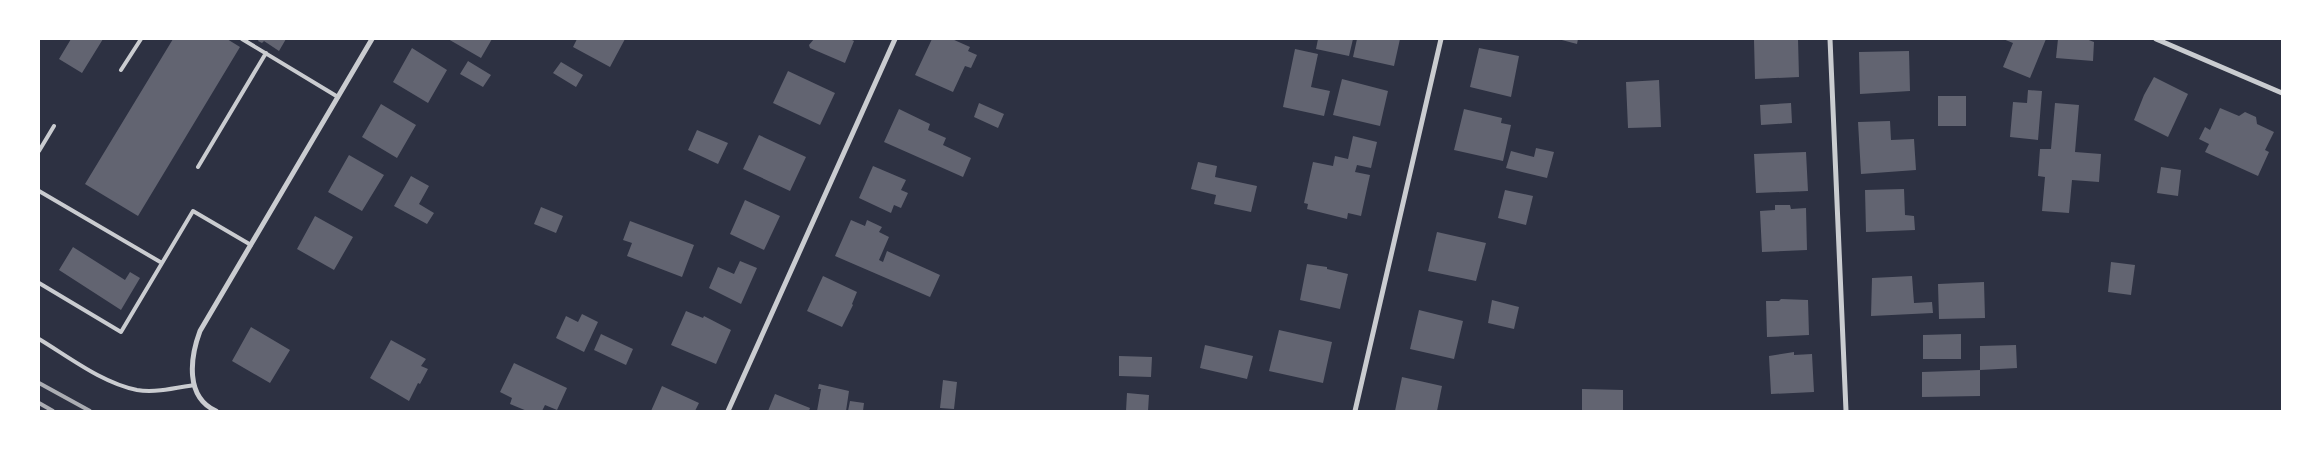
<svg xmlns="http://www.w3.org/2000/svg" width="2321" height="450" viewBox="0 0 2321 450" font-family="'Titillium Web',sans-serif">
<style>
.building{fill:#626471}
.lines{fill:none;stroke-linecap:round;stroke-linejoin:round}
.service{stroke:#caccd0;stroke-width:4}
.minor{stroke:#caccd0;stroke-width:5}
.rail{stroke:#abadb3;stroke-width:4}
</style>
<rect width="100%" height="100%" fill="#2d3142"/>
<path class="building" d="M71,39H103L82,73L59,59Z
M173,39H227L240,47L138,216L85,184Z
M259,39H286L279,51L264,41L262,43L258,41Z
M448,39H492L481,58Z
M577,39H625L610,67L573,47Z
M814,39H850L854,41L845,63L810,48L809,45Z
M932,39H952L970,47L968,51L977,55L971,68L965,66L953,92L915,75Z
M1318,39H1353L1349,56L1316,49Z
M1357,39H1400L1394,66L1353,57Z
M1558,39H1578L1577,44Z
M1778,39H1798L1799,77L1755,79L1754,40Z
M2003,39H2046L2030,78L2003,67L2013,43Z
M2058,39H2086L2094,42L2093,61L2056,58Z
M412,48L447,70L428,103L393,82Z
M1479,48L1519,56L1511,97L1470,87Z
M1295,49L1318,54L1311,87L1330,91L1324,116L1283,107Z
M1909,51L1910,91L1860,94L1859,52Z
M468,61L491,75L483,87L460,74Z
M561,62L583,75L576,87L553,73Z
M788,71L835,93L820,125L773,103Z
M2154,77L2188,94L2168,137L2134,120L2144,95Z
M1342,79L1388,91L1380,126L1333,115Z
M1659,80L1661,127L1628,128L1626,82Z
M2028,90L2042,91L2038,140L2010,137L2013,102L2027,103Z
M1938,96H1966V126H1938Z
M979,103L1004,114L998,128L974,117Z
M1791,103L1792,123L1761,125L1760,105Z
M2055,103L2079,105L2075,152L2101,154L2099,182L2072,180L2069,213L2042,211L2045,177L2038,176L2040,149H2051Z
M381,104L416,125L397,158L362,137Z
M2220,108L2239,116L2245,112L2256,117L2257,124L2274,132L2265,150L2269,152L2258,176L2205,152L2209,144L2199,139L2205,127L2210,130Z
M899,109L930,124L928,130L946,138L943,145L971,158L963,177L884,142Z
M1464,109L1502,118L1501,123L1511,125L1503,161L1454,150Z
M1890,121L1891,140L1914,139L1916,170L1861,174L1858,122Z
M697,130L728,143L718,164L688,150Z
M759,135L806,157L790,191L743,169Z
M1353,136L1377,142L1371,168L1357,165L1355,172L1370,175L1361,216L1348,213L1347,219L1307,209L1308,204L1304,203L1313,162L1333,166L1335,156L1348,159Z
M1536,148L1554,152L1547,178L1506,168L1511,151L1534,157Z
M1806,152L1808,191L1756,193L1754,154Z
M349,155L384,175L362,211L328,192Z
M1198,162L1217,166L1215,177L1257,186L1251,212L1214,204L1216,195L1191,189Z
M873,166L906,180L901,190L908,193L901,208L894,205L891,213L859,198Z
M2161,167L2181,170L2178,196L2157,193Z
M411,176L429,186L419,204L434,213L427,224L394,206Z
M1904,189L1905,215L1914,216L1915,230L1866,232L1865,190Z
M1505,190L1533,196L1526,225L1498,218Z
M745,200L780,216L764,250L730,234Z
M1775,205H1790L1791,209L1806,208L1807,250L1762,252L1760,211L1775,210Z
M541,207L563,216L556,233L534,224Z
M315,216L353,237L334,270L297,249Z
M851,220L865,226L867,220L882,227L879,232L889,237L879,260L883,262L887,251L940,275L930,297L835,256Z
M630,221L694,245L682,277L627,256L632,243L623,240Z
M1437,232L1486,243L1476,281L1428,271Z
M73,247L125,280L130,272L140,278L121,310L59,270Z
M740,261L757,268L741,304L709,288L718,267L734,274Z
M2111,262L2135,265L2131,295L2108,292Z
M1307,264L1327,267V269L1348,274L1340,309L1300,300Z
M823,276L857,292L852,304L853,305L842,327L807,311Z
M1912,276L1914,303L1932,302L1933,313L1871,316L1872,278Z
M1984,282L1985,318L1939,319L1938,284Z
M1781,299L1808,300L1809,335L1767,337L1766,301H1779Z
M1492,300L1519,307L1514,329L1488,323Z
M1419,310L1463,321L1454,359L1410,349Z
M686,311L703,318L704,316L731,330L716,364L671,345Z
M582,314L598,322L584,352L556,338L566,316L578,322Z
M251,327L290,350L270,383L232,361Z
M1279,330L1332,342L1323,383L1269,371Z
M601,334L633,349L626,365L594,350Z
M1961,334V359H1923V335Z
M391,340L426,359L421,366L428,369L420,384L418,383L409,401L370,378Z
M1205,345L1253,356L1247,379L1200,368Z
M2016,345L2017,368L1980,370V346Z
M1794,352V355L1812,354L1814,392L1771,394L1769,356Z
M1119,356L1152,357L1151,377L1119,376Z
M514,363L567,388L557,410L545,405L542,411H527L510,404L512,398L500,392Z
M1980,370V396L1922,397V372Z
M1402,377L1442,386L1437,411H1395Z
M943,380L957,382L954,409L940,408Z
M819,384L849,391L846,411H817L821,389H818Z
M662,386L699,403L695,411H651Z
M1582,389L1623,390V411H1582Z
M1127,393L1149,395L1148,411H1126Z
M775,394L810,408L809,411H768Z
M850,401L864,403L863,411H848Z"/>
<g class="lines">
<path class="service" d="M242,39L338,97
M121,70L141,39
M39,151L54,126
M198,167L266,53
M39,191L162,263
M39,283L121,332L193,211L251,245
M39,339C69,357 102,383 137,390C155,393 176,388 194,385"/>
<path class="minor" d="M1830,39L1846,411
M2156,39L2282,93
M216,411C185,397 190,358 200,331L372,39
M728,411L895,39
M1355,411L1441,39"/>
<path class="rail" d="M39,383L90,411
M39,403L53,411"/>
</g>
<rect width="2321" height="450" fill="none" stroke="#ffffff" stroke-width="80"/>
</svg>
